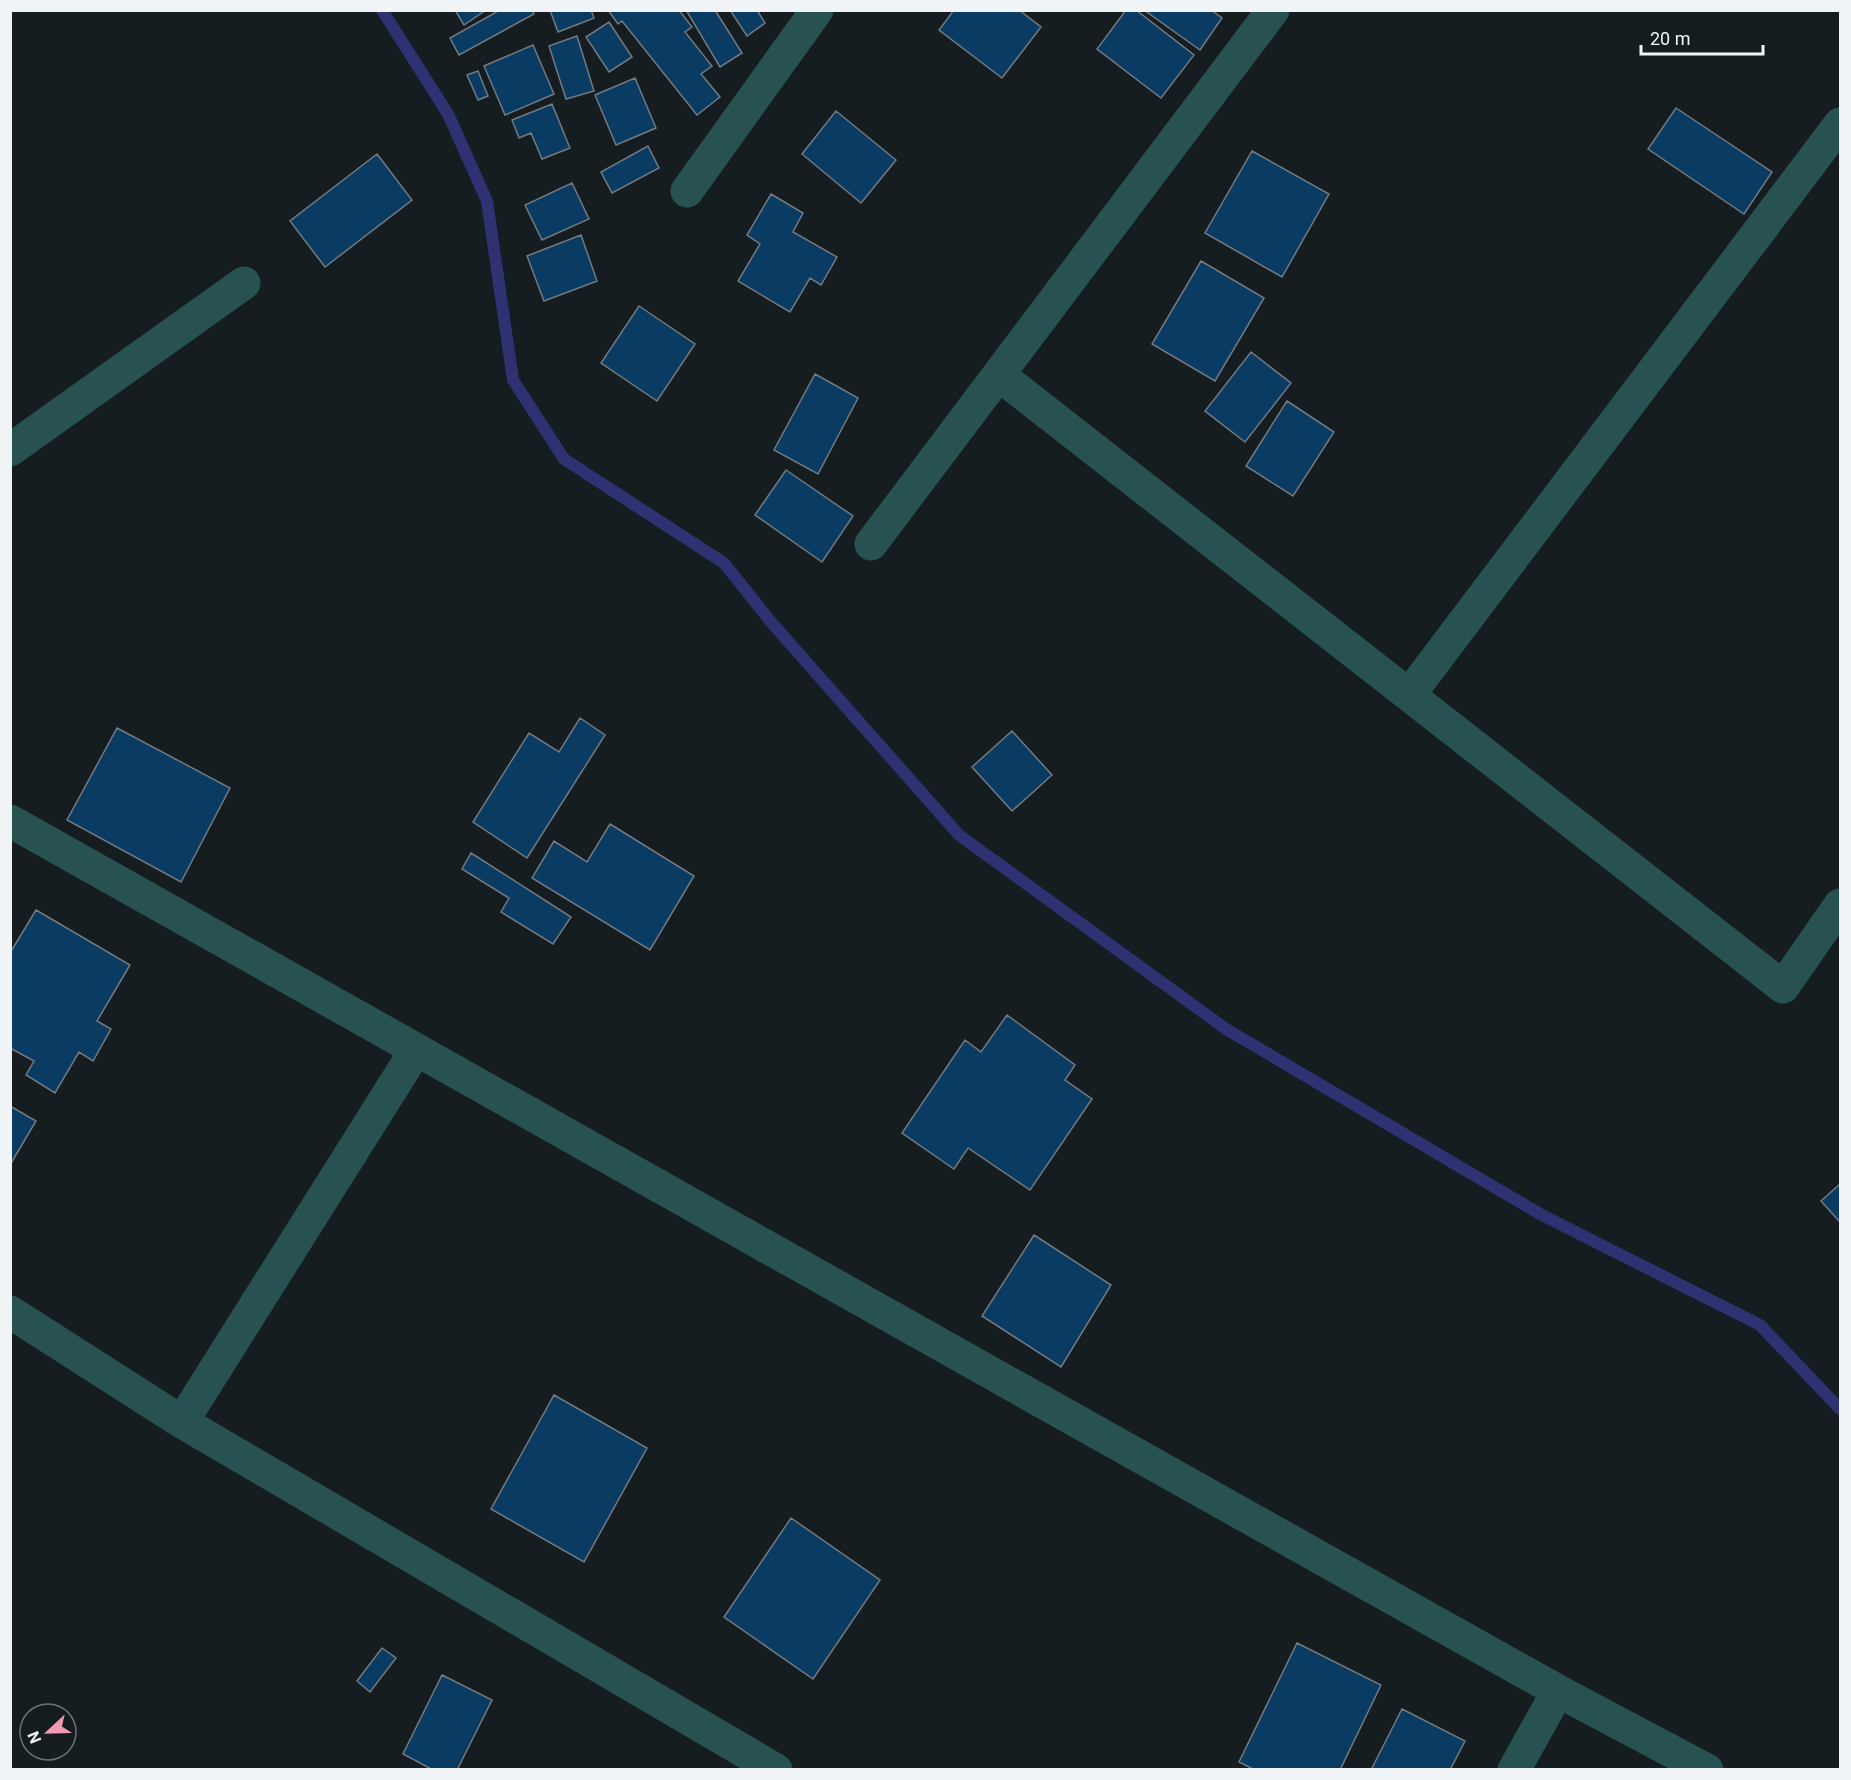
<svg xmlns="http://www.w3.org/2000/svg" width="1851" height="1780" viewBox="0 0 1851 1780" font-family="Roboto,sans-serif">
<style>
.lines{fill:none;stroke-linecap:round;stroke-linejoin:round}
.stream{stroke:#2f3272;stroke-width:12}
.building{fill:#093b63;stroke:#747a80;stroke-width:1.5}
.minor{stroke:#275251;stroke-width:33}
</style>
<rect width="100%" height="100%" fill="#161d20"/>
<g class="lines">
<path class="stream" d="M382,10L448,114L487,201L513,380L564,459L724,563L771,622L959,835L1226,1029L1540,1214L1760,1325L1840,1409"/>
</g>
<path class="building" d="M455,10H486L464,25Z
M500,10H532L534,14L459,55L450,38Z
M550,10H591L594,18L558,32Z
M608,10H679L692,27L685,32L712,66L701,74L720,97L697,115L622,21L618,24Z
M686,10H715L742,53L720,67Z
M730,10H757L765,23L747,36Z
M954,10H1019L1041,27L1002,78L939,30Z
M1126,10H1136L1194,55L1161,98L1097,49Z
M1144,10H1211L1222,18L1200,50Z
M609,22L632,57L609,72L586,37Z
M577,36L594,91L566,99L549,46Z
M533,45L554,94L505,115L484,66Z
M478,71L488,96L478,100L467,75Z
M635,78L656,128L616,145L595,95Z
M552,104L570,148L542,159L531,133L519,138L512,120Z
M1676,108L1772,172L1744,214L1648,149Z
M836,111L896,160L861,203L802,154Z
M648,146L659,168L612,193L601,172Z
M1252,151L1329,194L1282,277L1205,233Z
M377,154L412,200L325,267L290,221Z
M572,183L589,219L542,240L525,205Z
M771,194L803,213L793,232L837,257L821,285L810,278L790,312L738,281L760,244L747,235Z
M581,235L597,281L544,301L527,256Z
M1201,261L1264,298L1215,381L1152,344Z
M639,306L695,344L657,401L601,363Z
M1251,352L1291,383L1245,442L1205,411Z
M815,374L858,398L818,474L774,450Z
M1287,401L1334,432L1293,496L1246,466Z
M786,470L853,516L822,562L755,515Z
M580,718L605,735L527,858L473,822L529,733L559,752Z
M117,728L230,788L181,882L67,820Z
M1012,731L1052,775L1012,811L972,767Z
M610,824L694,876L650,950L532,878L554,841L587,862Z
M471,853L571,917L553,944L501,912L509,898L462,869Z
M36,910L130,965L97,1021L111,1029L93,1061L79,1052L55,1093L26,1075L34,1061L10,1048V953Z
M1007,1015L1075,1065L1065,1080L1092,1099L1030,1190L968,1148L954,1169L902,1133L965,1040L981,1052Z
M10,1106L36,1121L10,1165Z
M1840,1184V1222L1821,1201Z
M1034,1235L1111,1285L1061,1367L982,1316Z
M554,1395L647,1448L584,1562L491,1509Z
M791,1518L880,1580L813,1679L724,1617Z
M1297,1643L1381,1685L1340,1770H1255L1239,1762Z
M382,1648L396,1658L370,1692L357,1681Z
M442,1675L492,1700L457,1770H433L403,1754Z
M1402,1709L1465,1741L1450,1770H1371Z"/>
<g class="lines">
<path class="minor" d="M687,191L817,10
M999,375L1783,987L1840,905
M10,450L244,283
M871,544L1273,10
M1409,695L1840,124
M10,821L1032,1396L1558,1691L1707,1770
M10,1312L182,1422L776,1770
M182,1422L416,1050
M1514,1770L1558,1691"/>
</g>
<rect width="1851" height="1780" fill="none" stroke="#f0f4f6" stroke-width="24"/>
<g transform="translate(48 1732) rotate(248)"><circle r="28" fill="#161d20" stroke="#6d7376" stroke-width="1.5"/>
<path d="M0-4.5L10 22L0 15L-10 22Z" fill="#f19ab2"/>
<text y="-9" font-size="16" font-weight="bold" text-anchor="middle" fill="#f0f4f6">N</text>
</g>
<path d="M1641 45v9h122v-9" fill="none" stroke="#f0f4f6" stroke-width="3"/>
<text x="1650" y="45" font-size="18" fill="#f0f4f6" stroke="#161d20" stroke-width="4.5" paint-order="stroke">20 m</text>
</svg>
